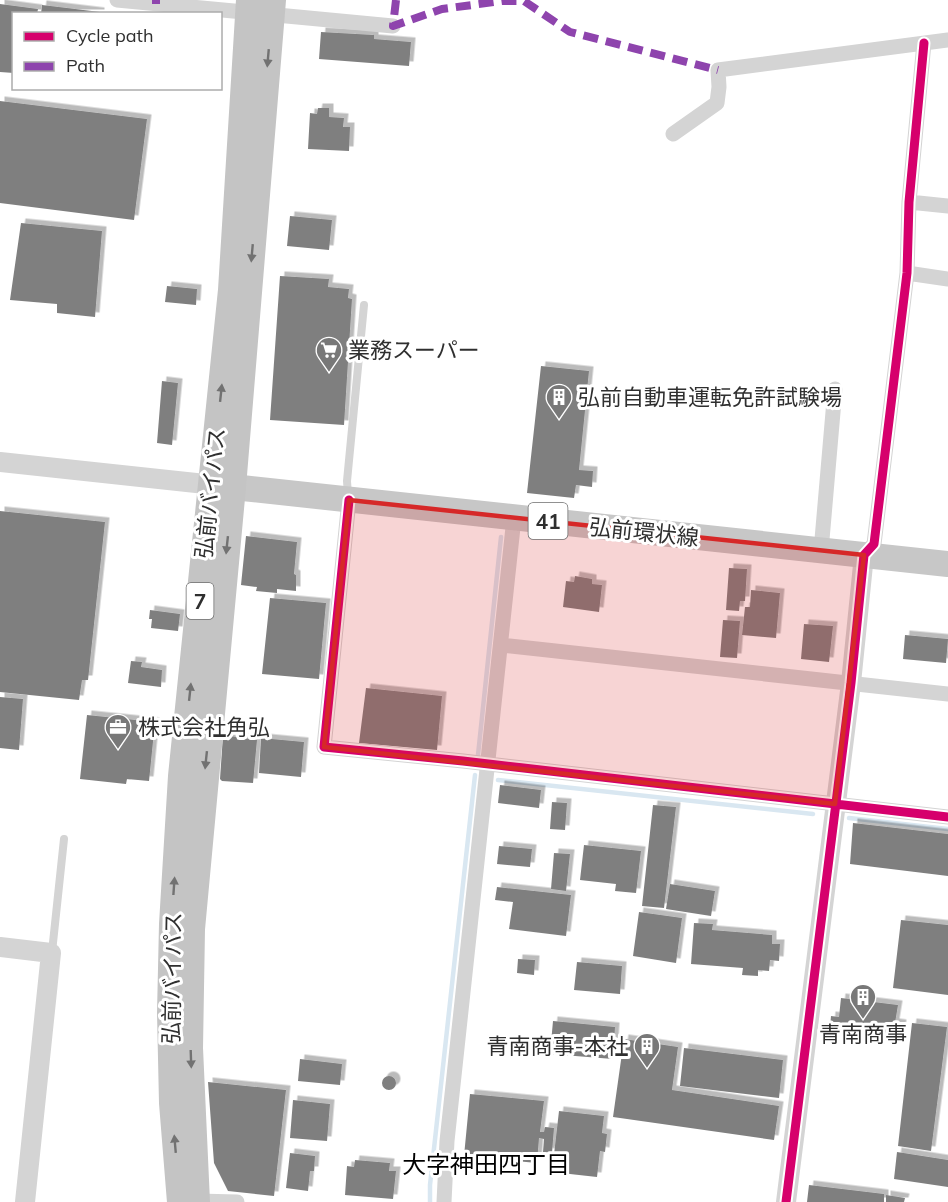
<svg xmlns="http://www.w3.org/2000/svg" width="948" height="1202" viewBox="0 0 948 1202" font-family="Mulish,'Noto Sans JP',sans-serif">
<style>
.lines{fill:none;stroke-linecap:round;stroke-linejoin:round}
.stream{stroke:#d9e7f1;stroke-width:4.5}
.building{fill:#7f7f7f;filter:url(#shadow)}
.service{stroke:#d4d4d4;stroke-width:8}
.minor{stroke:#d4d4d4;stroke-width:15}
.tertiary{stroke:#d4d4d4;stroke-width:20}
.primary{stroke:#c7c7c7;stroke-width:26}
.trunk{stroke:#c4c4c4;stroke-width:26}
.quiet{stroke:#8e44ad;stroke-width:8;stroke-dasharray:15 8;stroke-linecap:butt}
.cycleway-casing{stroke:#fff;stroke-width:13}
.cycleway{stroke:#d6006c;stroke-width:9}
.oneway{fill:#727272}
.marked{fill:#d62828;fill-opacity:0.2;stroke:#d62828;stroke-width:4.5;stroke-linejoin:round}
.labels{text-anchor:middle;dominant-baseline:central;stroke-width:6;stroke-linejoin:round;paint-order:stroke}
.shield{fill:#fff;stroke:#6d6d6d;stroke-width:1.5}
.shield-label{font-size:21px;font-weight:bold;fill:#2f2f2f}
.poi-label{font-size:22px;fill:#2f2f2f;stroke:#fff;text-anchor:start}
.street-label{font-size:22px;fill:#2f2f2f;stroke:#fff}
.neighbourhood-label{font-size:24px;fill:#000;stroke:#fff}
</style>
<defs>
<filter id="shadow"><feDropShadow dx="4.5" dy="-4.5" stdDeviation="0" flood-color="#0004"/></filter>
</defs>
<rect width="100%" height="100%" fill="#fff"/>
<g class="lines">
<path class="stream" d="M478,755L501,537
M498,780L813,814
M849,818L948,829
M430,1202V1185L475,775"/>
</g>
<path class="building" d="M0,4L38,9L37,14H14V73L0,72Z
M42,5L100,12V14H41Z
M321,32L374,35V39L411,42L409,66L319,59Z
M0,101L147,119L134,220L0,203Z
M318,108H329V117L344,118L343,127H350L349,151L308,149L310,113L317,114Z
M290,216L332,220L329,250L287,246Z
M21,223L102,231L95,317L57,313V304L10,300Z
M280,276L329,279L328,287L349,289L348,298L352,299L344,425L270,420Z
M167,286L197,289L196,305L165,302Z
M541,366L589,371L579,470L593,471L592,487L576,485L574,498L527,493Z
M162,381L178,383L172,445L157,443Z
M0,511L105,522L88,680H82L79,700L0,692Z
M246,536L297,542L294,574L296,575V591L277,589V593L256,591L257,587L241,585Z
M729,568L747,569L745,601H740L739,611L726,610Z
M575,576L592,579V584L602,585L599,612L563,607L566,581L574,582Z
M751,590L780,593L776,638L742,635L745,607H750Z
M270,598L326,603L319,679L262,674Z
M150,610L180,614L178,631L151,628L152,619H149Z
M723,620L740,621L737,658L720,657Z
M804,624L833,626L829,662L801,659Z
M905,635L948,639L946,663L903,659Z
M131,661L142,662L141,667L162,670L161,687L128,683Z
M366,688L442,696L437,750L359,743Z
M0,697L23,699L19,750L0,748Z
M87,715L155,722L149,781L127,779L126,784L80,779Z
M223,735L257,740L253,783L222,781L220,779Z
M261,738L304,742L301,777L259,773Z
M500,785L541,790L539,808L498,803Z
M552,802L567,803L565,830L550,829Z
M653,805L676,807L664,908L642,906Z
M853,823L948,834V876L850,864Z
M584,845L641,851L636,893L615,891L616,884L580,880Z
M499,846L532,849L530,867L497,864Z
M554,853L570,854L566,891L551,889Z
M670,884L715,891L711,916L666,909Z
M497,887L571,895L566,936L509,929L513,902L495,900Z
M639,912L682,918L676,963L633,956Z
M901,920L948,925V995L893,988Z
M694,923L713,924L712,930L772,935V944H780L779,961L770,960L769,971L758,970V976L742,975L743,968L691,964Z
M518,959L535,960L534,975L517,973Z
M577,962L622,966L620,994L574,990Z
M841,998L898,1005L895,1023L902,1024L900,1037L830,1028L831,1016L839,1017Z
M553,1021L615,1027L613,1059L550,1054Z
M912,1023L947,1027L931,1151L898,1146Z
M624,1039L678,1047L672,1090L779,1106L774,1140L613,1117Z
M684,1048L783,1060L779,1098L680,1086Z
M300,1059L342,1064L340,1085L298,1081Z
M382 1083a7 7 0 1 1 14 0a7 7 0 1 1-14 0Z
M208,1082L286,1090L274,1196L228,1191L214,1163Z
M470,1094L544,1101L540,1132H544L545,1127L554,1128L552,1153L543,1152L544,1139L539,1138L537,1163L464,1156Z
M293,1100L330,1104L327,1141L290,1138Z
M559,1111L604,1116L602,1133L607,1134L605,1152L600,1151L597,1177L552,1172Z
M897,1152L948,1160V1187L894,1179Z
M290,1153L315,1156L314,1171H310L308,1191L286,1188Z
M355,1160L390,1163L389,1171H396L393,1199L345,1195L347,1166L354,1167Z
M809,1185L884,1194V1202H807Z
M886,1195L905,1198L904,1202H886Z"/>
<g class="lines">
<path class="service" d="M348,495L347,481L364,305
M52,952L64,839"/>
<path class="minor" d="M117,0L393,26
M673,134L717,103L719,87L718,70L948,40
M909,202L948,206
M907,273L948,279
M349,500L324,747L463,761L948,817
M821,551L835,389
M864,555L874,544L907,273L909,202L924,43
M501,645L948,694
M197,1201L237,1202
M444,1202L447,1141L514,518"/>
<path class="tertiary" d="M0,462L224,486
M0,947L51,953L25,1202
M786,1202L851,683L864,555"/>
<path class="primary" d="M233,487L948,564"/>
<path class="trunk" d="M180,1202L172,1103L170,1013L172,924L181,776L231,290L249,0
M197,1202L190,1048L192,929L233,487L273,0"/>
<path class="quiet" d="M396,0L393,26L442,9L502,1H524L570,32L718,70
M156,4V0"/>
<g class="cycleway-casing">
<path id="cycleway" d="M349,500L324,747L463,761L948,817
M786,1202L851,683L864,555L874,544L907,273L909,202L924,43"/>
</g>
<use href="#cycleway" class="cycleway"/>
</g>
<defs><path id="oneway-solid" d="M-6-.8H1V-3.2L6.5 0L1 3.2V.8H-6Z" transform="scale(1.5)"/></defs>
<g class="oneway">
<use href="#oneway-solid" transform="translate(268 58) rotate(95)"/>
<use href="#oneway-solid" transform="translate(252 253) rotate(95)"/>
<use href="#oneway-solid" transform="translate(221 393) rotate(-84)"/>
<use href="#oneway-solid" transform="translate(227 545) rotate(96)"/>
<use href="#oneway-solid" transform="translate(190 692) rotate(-84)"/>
<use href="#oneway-solid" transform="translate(206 760) rotate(96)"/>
<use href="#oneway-solid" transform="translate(174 886) rotate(-86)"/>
<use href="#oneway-solid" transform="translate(191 1059) rotate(88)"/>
<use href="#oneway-solid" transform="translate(175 1144) rotate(-95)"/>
</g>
<path class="marked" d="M349,500L864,555L835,804L324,747Z"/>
<defs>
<g id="supermarket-pin" transform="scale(1.35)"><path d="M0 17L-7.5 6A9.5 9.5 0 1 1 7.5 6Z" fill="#787878" stroke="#fff"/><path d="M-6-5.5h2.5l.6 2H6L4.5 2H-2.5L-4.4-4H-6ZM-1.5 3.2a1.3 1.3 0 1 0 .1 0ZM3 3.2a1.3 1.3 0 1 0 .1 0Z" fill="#fff"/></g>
<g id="building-pin" transform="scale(1.35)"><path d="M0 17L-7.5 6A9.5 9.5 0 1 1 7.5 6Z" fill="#787878" stroke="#fff"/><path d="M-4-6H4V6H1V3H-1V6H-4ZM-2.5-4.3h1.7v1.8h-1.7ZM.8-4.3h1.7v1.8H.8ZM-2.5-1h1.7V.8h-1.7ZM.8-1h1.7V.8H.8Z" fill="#fff"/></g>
<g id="office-pin" transform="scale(1.35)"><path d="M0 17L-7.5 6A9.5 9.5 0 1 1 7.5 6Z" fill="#787878" stroke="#fff"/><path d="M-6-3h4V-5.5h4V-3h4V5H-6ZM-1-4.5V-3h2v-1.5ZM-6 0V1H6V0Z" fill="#fff"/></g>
</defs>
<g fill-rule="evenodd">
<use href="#supermarket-pin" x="329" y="350"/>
<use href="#building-pin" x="559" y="397"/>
<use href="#office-pin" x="118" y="727"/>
<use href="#building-pin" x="863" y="997"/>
<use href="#building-pin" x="647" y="1046"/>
</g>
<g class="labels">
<g class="shield">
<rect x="528.5" y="503" width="39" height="36" rx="4.5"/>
<rect x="186.5" y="583" width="27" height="36" rx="4.5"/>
</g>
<g class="shield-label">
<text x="548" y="521">41</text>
<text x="200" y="601">7</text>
</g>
<g class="poi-label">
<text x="348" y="350">業務スーパー</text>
<text x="578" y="397">弘前自動車運転免許試験場</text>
<text x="138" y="727">株式会社角弘</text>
<text x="863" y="1034" text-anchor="middle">青南商事</text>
<text x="628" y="1046" text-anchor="end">青南商事-本社</text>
</g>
<g class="street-label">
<text transform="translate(210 493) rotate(-84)">弘前バイパス</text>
<text transform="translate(644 532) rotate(6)">弘前環状線</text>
<text transform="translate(172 978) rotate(-89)">弘前バイパス</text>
</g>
<g class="neighbourhood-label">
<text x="486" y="1164">大字神田四丁目</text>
</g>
</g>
<rect x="12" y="12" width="210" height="78" fill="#ffffff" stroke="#acacac" stroke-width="1.5"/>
<rect x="24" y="32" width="30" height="9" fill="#d6006c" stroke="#acacac" stroke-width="1.5"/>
<text x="66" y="42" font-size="18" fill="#2f2f2f">Cycle path</text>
<rect x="24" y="62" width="30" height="9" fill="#8e44ad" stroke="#acacac" stroke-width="1.5"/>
<text x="66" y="72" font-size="18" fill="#2f2f2f">Path</text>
</svg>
